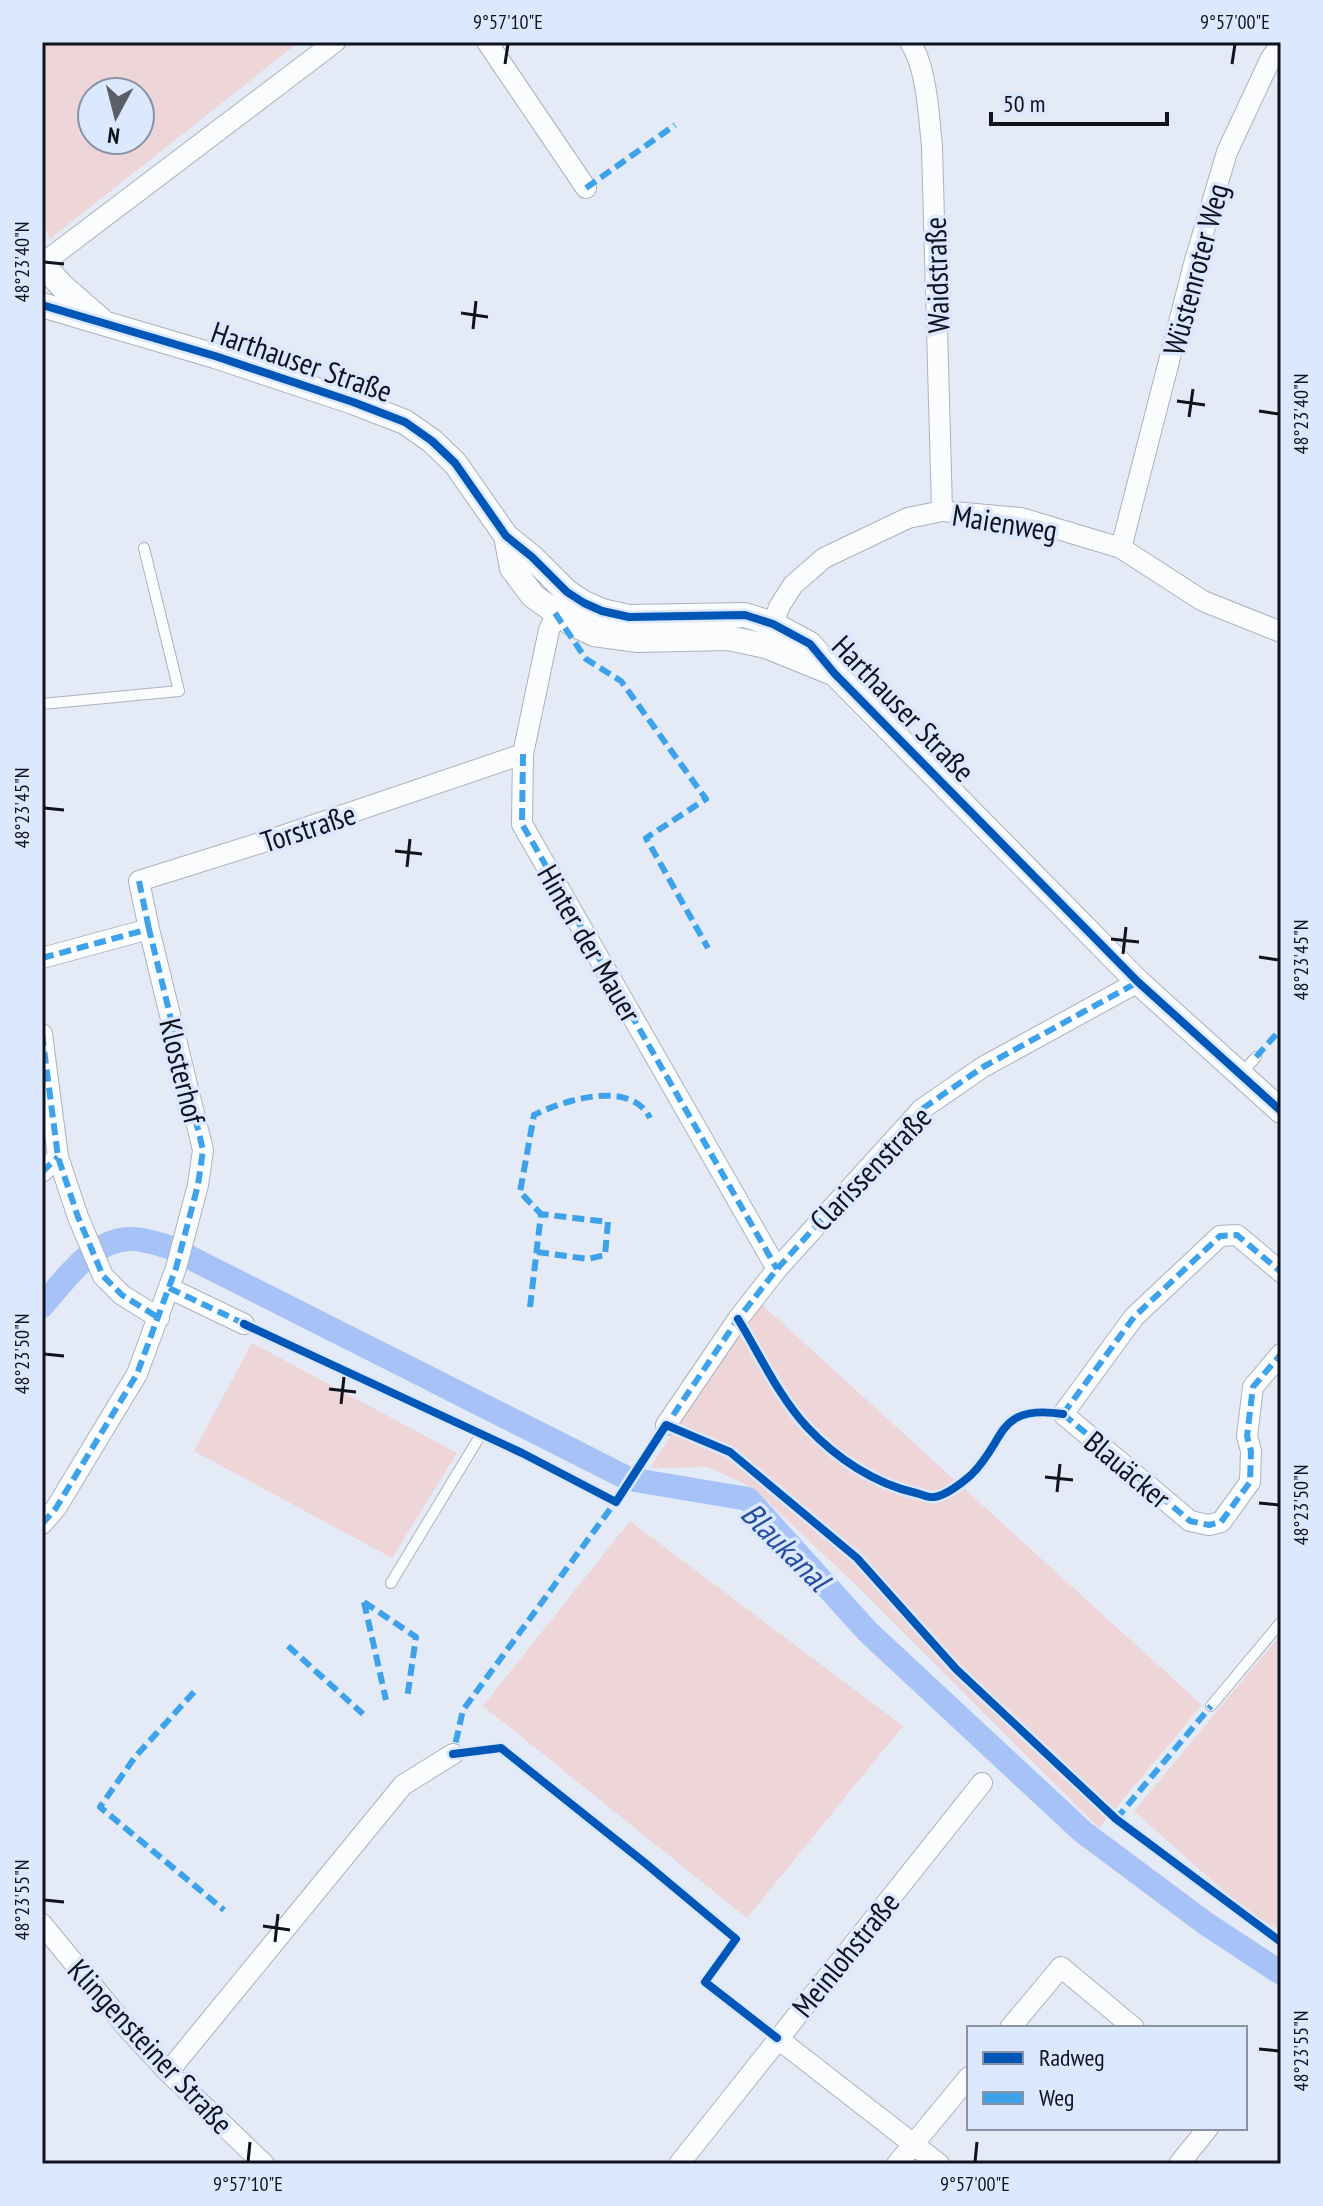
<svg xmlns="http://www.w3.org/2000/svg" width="1323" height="2206" viewBox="0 0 1323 2206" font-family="'PT Sans Narrow',sans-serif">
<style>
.green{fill:#edd5d8;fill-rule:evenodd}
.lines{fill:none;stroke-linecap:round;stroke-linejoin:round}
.canal{stroke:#a6c2f6;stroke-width:24}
.service-casing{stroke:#adb2bc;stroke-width:12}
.minor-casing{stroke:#adb2bc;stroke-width:22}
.tertiary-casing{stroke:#adb2bc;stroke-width:26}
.service{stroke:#fbfcfe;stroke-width:10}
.minor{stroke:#fbfcfe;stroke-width:20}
.tertiary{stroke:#fbfcfe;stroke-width:24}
.quiet{stroke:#3da2ea;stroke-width:6;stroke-dasharray:12 6;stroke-linecap:butt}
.cycleway-casing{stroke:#dce8fe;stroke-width:13}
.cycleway{stroke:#0057b8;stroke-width:8}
.ticks{fill:none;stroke:#0e131d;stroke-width:3}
.labels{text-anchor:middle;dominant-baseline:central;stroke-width:7;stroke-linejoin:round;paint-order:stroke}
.street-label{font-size:30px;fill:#0e131d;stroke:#dce8fe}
.water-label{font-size:32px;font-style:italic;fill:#264e9e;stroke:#dce8fe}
.neatline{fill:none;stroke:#0e131d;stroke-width:3}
.ticks-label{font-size:20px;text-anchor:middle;fill:#0e131d}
</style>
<rect width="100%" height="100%" fill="#e4eaf6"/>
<path class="green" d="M42,42H299L50,239L42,221ZM92,92H140V140H92Z
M758,1301L1202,1705L1099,1828L856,1585L753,1488L708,1467L650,1468Z
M252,1343L457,1453L392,1558L194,1451Z
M630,1521L903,1726L747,1918L483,1706Z
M1281,1634V1931L1244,1909L1134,1811Z"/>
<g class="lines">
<path class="canal" d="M42,1306C65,1280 93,1238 132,1239C144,1239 158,1244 169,1247L629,1479L748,1499L868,1632L1083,1832L1205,1923L1281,1973"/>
<g class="service-casing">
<path id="service" d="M42,704L179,691L144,548
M1242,1073L1256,1057
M391,1583L480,1436
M1211,1706L1281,1622"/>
</g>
<g class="minor-casing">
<path id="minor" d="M487,42L586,188
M910,42C927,68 929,117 932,147L942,511
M42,264L335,42
M1121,548L1194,264L1227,152L1271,58L1281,45
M563,600L549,630L523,754L522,824L777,1269
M769,637L779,607L793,585L824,558L908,518L942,511L1021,518L1121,548L1203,601L1281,632
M149,929L139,881L276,838L523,754
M42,958L149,929L203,1150L198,1185L176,1268L137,1374L56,1508L42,1524
M42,1034L58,1157L78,1217L103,1276L122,1295L159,1318
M42,1172L58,1157
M1281,1272L1237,1235L1220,1236L1134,1317L1063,1414L1190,1521L1209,1525L1221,1522L1250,1482L1251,1451L1247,1436L1253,1387L1281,1354
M169,1288L244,1324
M666,1425L738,1319L777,1269L922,1109L983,1067L1138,982
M42,1924L128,2029L168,2072L264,2164
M1010,2028L1061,1967L1134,2028
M777,2038L939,2164
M168,2072L403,1785L453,1754
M679,2164L982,1783
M897,2164L969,2077
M1179,2164L1208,2128"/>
</g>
<g class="tertiary-casing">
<path id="tertiary" d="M42,264L62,286L101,320
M42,305L215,356L353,402L405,422L432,441L455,463L506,536L532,557L567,592L584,603L602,611L629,617L745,615L773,624L810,644L835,674L1138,982L1281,1111
M506,536L512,568L533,596L571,623L594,634L638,640L728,638L766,646L830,672"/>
</g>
<use href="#service" class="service"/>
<use href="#minor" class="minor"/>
<use href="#tertiary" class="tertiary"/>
<path class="quiet" d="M586,188L675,125
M555,613L586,659L621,681L706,799L646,838L708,948
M523,754L522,824L777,1269
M139,881L149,929
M42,958L149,929L203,1150L198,1185L176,1268L137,1374L56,1508L42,1524
M42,1034L58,1157L78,1217L103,1276L122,1295L159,1318
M1256,1057L1281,1029
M42,1172L58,1157
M537,1252L588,1259L605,1255L608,1222L541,1214
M169,1288L249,1326
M530,1307L541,1214L520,1192L534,1115C564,1100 631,1079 650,1118
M1063,1414L1190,1521L1209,1525L1221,1522L1250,1482L1251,1451L1247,1436L1253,1387L1281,1354
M1063,1414L1134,1317L1220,1236L1237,1235L1281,1272
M663,1430L738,1319L777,1269L922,1109L983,1067L1138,982
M364,1602L416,1637L407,1699
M364,1602L386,1700
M288,1646L363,1714
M194,1692L135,1757L100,1807L224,1910
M459,1754H453L463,1710L619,1497
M1116,1819L1211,1706"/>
<g class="cycleway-casing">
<path id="cycleway" d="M42,305L215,356L353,402L405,422L432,441L455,463L506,536L532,557L567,592L584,603L602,611L629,617L745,615L773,624L810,644L835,674L1138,982L1281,1111
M738,1319C760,1355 779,1397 807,1427C836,1458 875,1484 916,1493C921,1494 929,1498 934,1497C945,1496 962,1483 971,1475C1007,1440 995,1404 1063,1414
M244,1324L522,1453L616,1502L666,1425L730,1452L857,1558L956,1669L1116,1819L1281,1942
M453,1754L501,1748L645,1863L736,1939L705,1982L777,2038"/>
</g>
<use href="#cycleway" class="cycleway"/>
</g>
<path class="ticks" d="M505,64L508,44M1232,64L1235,44M44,262L64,264M461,313L488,317M473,329L476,301M1177,401L1205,405M1259,411L1279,414M1189,417L1193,389M44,808L64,810M395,851L422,854M407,867L410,839M1111,939L1139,942M1123,954L1126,927M1259,957L1279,960M44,1354L64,1356M329,1389L356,1392M341,1404L344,1377M1045,1477L1073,1480M1057,1492L1060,1464M1259,1503L1279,1505M44,1900L64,1902M263,1926L290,1930M275,1942L278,1914M1259,2049L1279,2051M248,2162L250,2142M975,2162L977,2142"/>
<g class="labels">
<g class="street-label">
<text transform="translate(1195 269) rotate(-75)">Wüstenroter Weg</text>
<text transform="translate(936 275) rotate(-92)">Waidstraße</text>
<text transform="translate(302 361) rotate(19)">Harthauser Straße</text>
<text transform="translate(1005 522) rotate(9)">Maienweg</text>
<text transform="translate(904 708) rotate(46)">Harthauser Straße</text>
<text transform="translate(308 827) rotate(-18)">Torstraße</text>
<text transform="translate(590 943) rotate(60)">Hinter der Mauer</text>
<text transform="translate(183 1071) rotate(76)">Klosterhof</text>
<text transform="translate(870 1168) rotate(-46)">Clarissenstraße</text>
<text transform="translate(1128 1469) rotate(40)">Blauäcker</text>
<text transform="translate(845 1954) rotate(-51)">Meinlohstraße</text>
<text transform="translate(151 2046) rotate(47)">Klingensteiner Straße</text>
</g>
<g class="water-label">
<text transform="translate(786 1546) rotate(45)">Blaukanal</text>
</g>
</g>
<rect width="1323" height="2206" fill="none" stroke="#dce8fe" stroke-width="88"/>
<rect x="967" y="2026" width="280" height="104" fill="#dce8fe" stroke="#8a93a4" stroke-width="2"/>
<rect x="983" y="2052" width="40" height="12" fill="#0057b8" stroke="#8a93a4" stroke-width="2"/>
<text x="1039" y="2066" font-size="24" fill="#0e131d">Radweg</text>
<rect x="983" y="2092" width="40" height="12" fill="#3da2ea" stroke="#8a93a4" stroke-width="2"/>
<text x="1039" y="2106" font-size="24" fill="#0e131d">Weg</text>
<g transform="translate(116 116) rotate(187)"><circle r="38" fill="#dce8fe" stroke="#8a93a4" stroke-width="2"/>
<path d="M0-6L14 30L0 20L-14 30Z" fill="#595e69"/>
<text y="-12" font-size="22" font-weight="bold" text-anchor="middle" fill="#0e131d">N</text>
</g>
<path d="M991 112v12h176v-12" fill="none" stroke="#0e131d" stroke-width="4"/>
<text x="1003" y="112" font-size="24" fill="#0e131d" stroke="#dce8fe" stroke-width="6" paint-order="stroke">50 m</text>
<rect x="44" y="44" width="1235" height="2118" class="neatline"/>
<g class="ticks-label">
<text x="508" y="29">9°57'10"E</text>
<text x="1235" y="29">9°57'00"E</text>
<text transform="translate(22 262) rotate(-90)" y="7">48°23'40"N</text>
<text transform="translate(1301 414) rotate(-90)" y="7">48°23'40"N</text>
<text transform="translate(22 808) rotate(-90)" y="7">48°23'45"N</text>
<text transform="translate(1301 960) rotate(-90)" y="7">48°23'45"N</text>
<text transform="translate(22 1354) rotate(-90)" y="7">48°23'50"N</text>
<text transform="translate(1301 1505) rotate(-90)" y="7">48°23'50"N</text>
<text transform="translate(22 1900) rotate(-90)" y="7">48°23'55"N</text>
<text transform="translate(1301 2051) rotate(-90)" y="7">48°23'55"N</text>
<text x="248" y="2191">9°57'10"E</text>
<text x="975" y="2191">9°57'00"E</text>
</g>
</svg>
